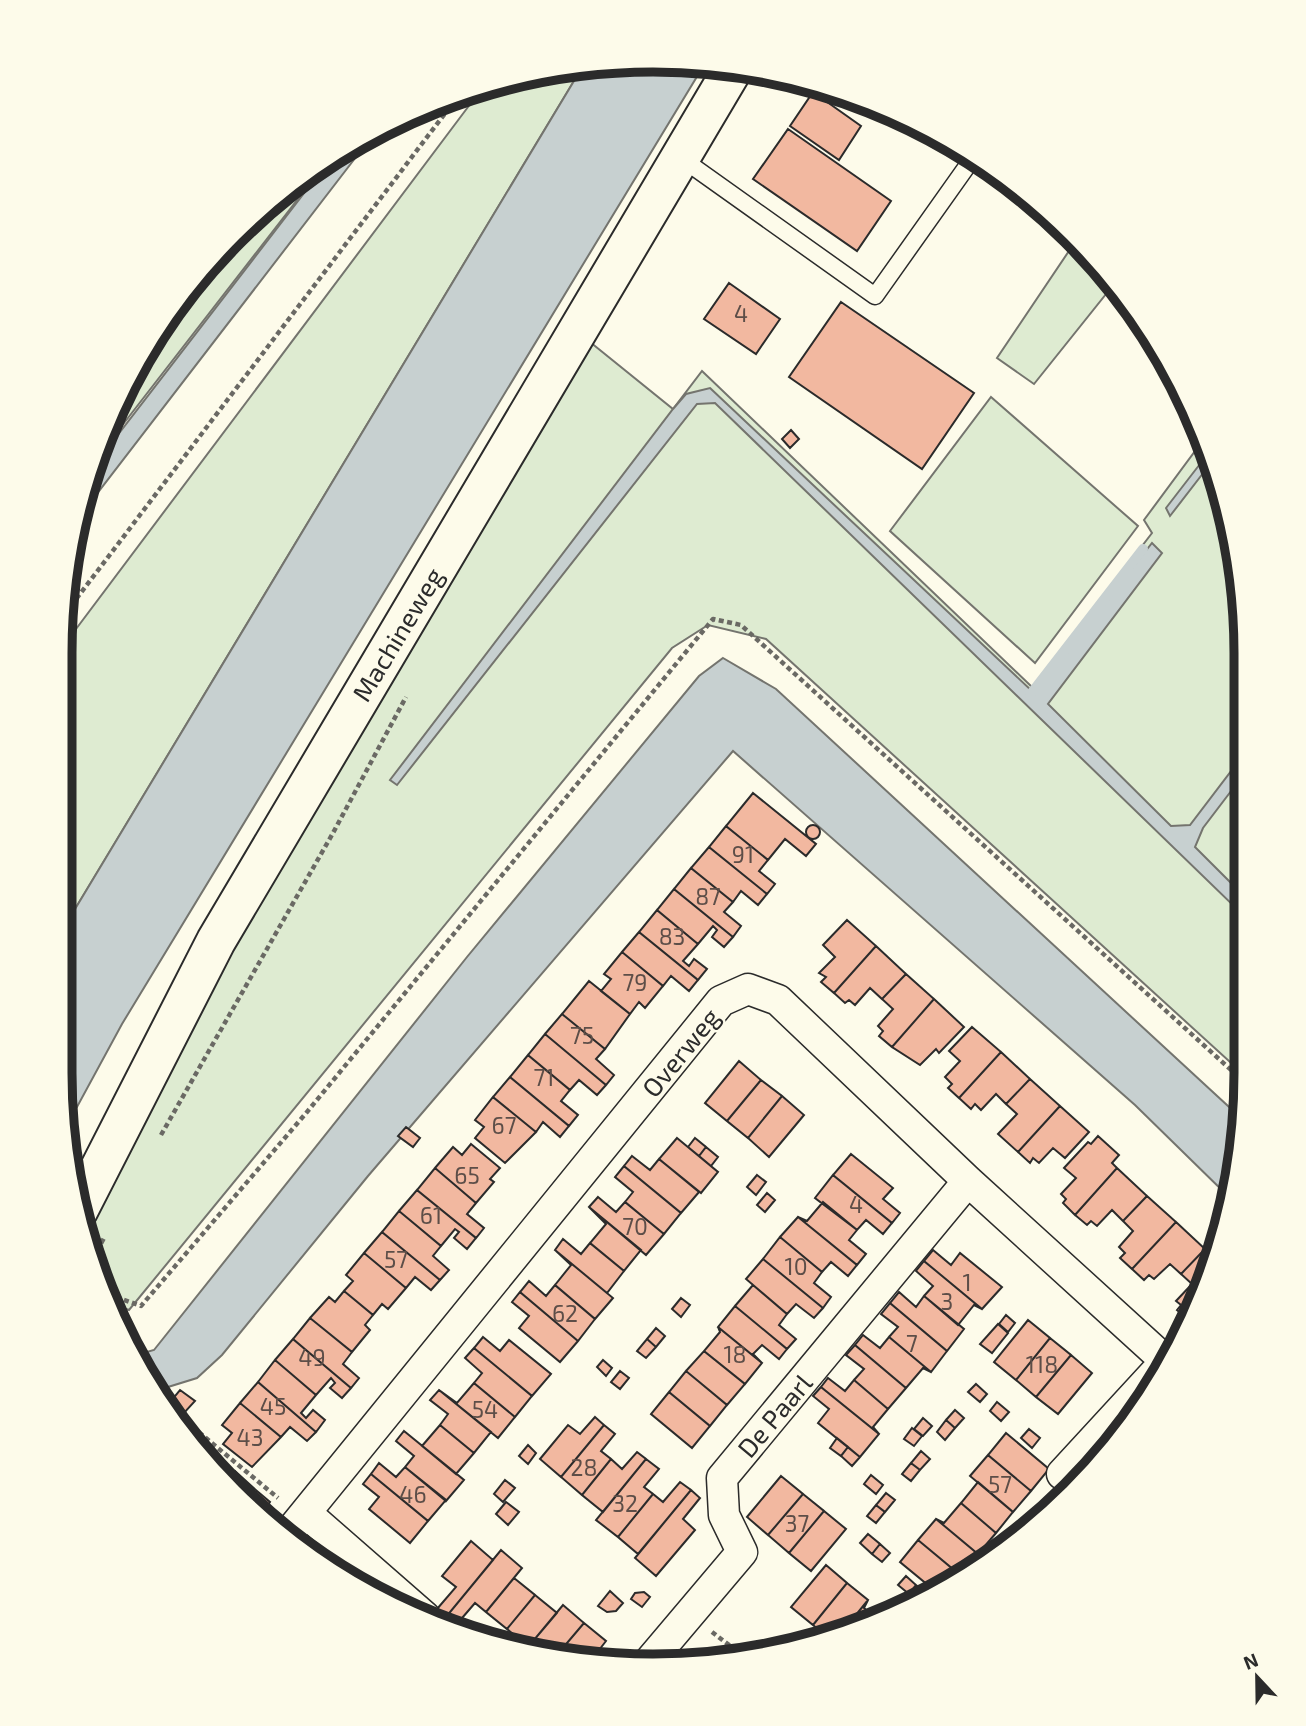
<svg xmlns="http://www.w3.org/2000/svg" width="1306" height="1726" viewBox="0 0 1306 1726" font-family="'Exo 2',sans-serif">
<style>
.green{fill:#deebd1;stroke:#74746e;stroke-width:2}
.water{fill:#c7d0d0;stroke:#74746e;stroke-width:2}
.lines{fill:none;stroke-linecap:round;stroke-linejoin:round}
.stream{stroke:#c7d0d0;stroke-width:10}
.building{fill:#f2b8a0;stroke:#2b2b2b;stroke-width:2}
.lane-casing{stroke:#2b2b2b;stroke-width:19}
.street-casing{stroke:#2b2b2b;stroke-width:33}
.secondary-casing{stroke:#2b2b2b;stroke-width:42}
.path{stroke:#6a6964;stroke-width:4.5;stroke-dasharray:5 3.5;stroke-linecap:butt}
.lane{stroke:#fdfbea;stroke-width:16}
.street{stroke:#fdfbea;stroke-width:30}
.secondary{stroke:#fdfbea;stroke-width:38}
.labels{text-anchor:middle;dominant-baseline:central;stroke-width:5;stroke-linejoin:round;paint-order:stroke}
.number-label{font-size:23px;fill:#5d4e48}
.street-label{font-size:26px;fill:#2b2b2b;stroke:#fdfbea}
.rim{fill:none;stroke:#2b2b2b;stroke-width:9}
</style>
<rect width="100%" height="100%" fill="#fdfbea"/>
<path class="green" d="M583,66L60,934L61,649L483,87L537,71Z
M332,155L93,463L121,390L182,292Z
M1077,239L1114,284L1034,384L997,358Z
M590,342L673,409L702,371L1033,688L1152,533L1144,520L1204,439L1215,462L1241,576V1072L766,639L708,625L672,648L129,1310L112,1304L80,1227L216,941Z
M991,397L1138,526L1035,663L890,531Z"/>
<path class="water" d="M653,60L704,65L122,1024L77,1107L63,1100L60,1073V934L583,66Z
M376,131L76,521L80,499L90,471L335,153Z
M710,388L1033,692L1152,543L1162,553L1048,704L1171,826L1190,825L1241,758V778L1203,828L1195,847L1241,893V913L715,403L697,404L397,785L390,780L673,409L686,394Z
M1210,451L1214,459L1170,516L1166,508Z
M723,658L776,689L1241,1118V1150L1230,1198L1135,1105L733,751L368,1176L222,1355L197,1378L155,1391L139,1370L133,1356L154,1350L467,957L699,676Z"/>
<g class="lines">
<path class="stream" d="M1030,695L1143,549"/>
</g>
<path class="building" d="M813,92L861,126L839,160L790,126Z
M788,129L891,201L857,251L753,179Z
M729,283L780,319L756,354L704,319Z
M841,302L974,393L922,469L789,377Z
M791,430L799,439L790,448L782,439Z
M753,793L816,844L806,856L785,839L768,860L726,826Z
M806 832a7 7 0 1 1 14 0a7 7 0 1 1-14 0Z
M726,826L768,860L759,871L775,884L767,894L709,847Z
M709,847L767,894L758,905L741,891L733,902L691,868Z
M691,868L733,902L724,912L741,926L733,937L674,889Z
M674,889L733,937L724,947L712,937L717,930L713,926L698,944L657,910Z
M657,910L698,944L683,961L689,966L694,959L707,969L698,980L639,932Z
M847,920L876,946L834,993L821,982L826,977L819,973L835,957L823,945Z
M639,932L698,980L689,991L671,976L663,986L622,952Z
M876,946L906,974L882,999L870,988L855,1005L849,1000L845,1003L834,993Z
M622,952L663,986L645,1008L639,1002L630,1014L601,991L611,979L604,974Z
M906,974L934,999L892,1047L879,1036L883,1031L878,1026L893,1009L882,999Z
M589,981L630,1014L605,1049L562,1014Z
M934,999L964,1027L939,1053L936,1049L920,1065L892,1047Z
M562,1014L605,1049L596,1059L614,1075L606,1085L545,1034Z
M972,1027L1001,1052L959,1098L948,1088L952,1084L945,1077L960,1061L949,1051Z
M545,1034L606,1085L597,1095L579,1080L570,1090L528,1055Z
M1001,1052L1030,1079L1006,1104L996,1094L981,1110L975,1104L971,1109L959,1098Z
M528,1055L570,1090L561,1101L578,1115L569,1126L510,1077Z
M739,1061L761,1080L727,1121L705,1103Z
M510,1077L569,1126L560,1137L543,1122L536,1132L493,1097Z
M1030,1079L1060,1106L1018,1152L998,1134L1017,1114L1006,1104Z
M761,1080L782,1096L748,1138L727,1121Z
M782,1096L804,1115L769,1157L748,1138Z
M493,1097L536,1132L505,1163L475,1138L484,1127L475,1120Z
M1060,1106L1089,1132L1065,1158L1053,1148L1039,1163L1033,1158L1030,1163L1018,1152Z
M406,1127L420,1138L413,1147L398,1136Z
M1098,1136L1119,1155L1112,1163L1117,1168L1075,1215L1063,1203L1066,1199L1061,1194L1076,1178L1064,1168L1088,1142L1091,1144Z
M677,1138L718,1172L701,1193L659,1159Z
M695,1138L706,1147L699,1156L688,1147Z
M471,1144L500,1168L490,1179L494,1182L476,1203L435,1168L453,1147L462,1155Z
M706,1147L718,1157L711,1166L699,1156Z
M851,1154L893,1188L883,1199L900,1213L892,1223L833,1175Z
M632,1156L650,1170L659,1159L699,1192L681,1213L624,1166Z
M624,1166L681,1213L664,1234L625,1202L633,1192L615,1177Z
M435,1168L476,1203L467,1214L484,1228L476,1238L417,1190Z
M1117,1168L1147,1196L1123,1221L1112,1210L1097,1226L1091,1221L1087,1225L1075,1215Z
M757,1175L766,1182L756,1195L747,1187Z
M833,1175L892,1223L883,1234L866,1220L857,1230L815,1198Z
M417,1190L476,1238L467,1249L454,1238L459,1232L455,1229L441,1246L399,1211Z
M767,1193L775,1200L765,1212L757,1205Z
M1147,1196L1176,1222L1132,1269L1120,1258L1125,1253L1119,1247L1133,1231L1123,1221Z
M598,1197L616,1212L625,1202L664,1234L646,1255L589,1207Z
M823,1202L857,1230L849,1240L866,1254L857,1265L798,1217L807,1221Z
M589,1207L641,1250L624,1271L590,1243L606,1224Z
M399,1211L441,1246L433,1256L449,1270L440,1280L382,1232Z
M798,1217L857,1265L848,1276L831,1262L822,1272L780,1237Z
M1176,1222L1205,1249L1181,1274L1170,1264L1154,1279L1149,1275L1144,1280L1132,1269Z
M382,1232L440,1280L431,1290L415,1277L406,1288L364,1253Z
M780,1237L822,1272L814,1283L831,1297L823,1308L763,1259Z
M563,1239L581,1254L590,1243L624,1271L607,1293L555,1250Z
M1205,1249L1216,1259L1215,1263L1188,1319L1177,1310L1181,1305L1176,1301L1192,1284L1181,1274Z
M555,1250L613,1298L595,1319L555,1285L571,1265Z
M933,1250L951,1265L960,1253L1002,1287L982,1309L924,1261Z
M364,1253L406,1288L388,1309L382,1304L373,1315L344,1291L353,1281L346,1275Z
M763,1259L823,1308L814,1318L796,1304L787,1314L746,1279Z
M924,1261L982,1309L974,1305L958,1325L924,1296L933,1286L916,1271Z
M529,1281L546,1296L555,1285L595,1319L578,1341L520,1292Z
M753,1285L787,1314L779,1325L796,1339L787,1349L735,1306Z
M344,1291L373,1315L365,1325L370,1330L352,1352L310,1318L329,1297L335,1302Z
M520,1292L578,1341L560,1362L519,1328L529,1316L512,1302Z
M899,1292L916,1307L924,1296L964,1329L947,1351L890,1303Z
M681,1298L690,1305L681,1317L672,1309Z
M890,1303L947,1351L931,1372L889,1337L898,1327L881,1314Z
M735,1306L787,1349L779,1359L762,1345L753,1354L762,1363L718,1327Z
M1006,1315L1015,1323L1008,1332L999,1324Z
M310,1318L352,1352L343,1364L359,1378L351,1388L293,1339Z
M1028,1320L1050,1338L1016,1380L994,1362Z
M998,1324L1008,1333L992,1353L980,1344Z
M718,1327L762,1363L745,1384L704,1351L720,1332Z
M656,1328L665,1336L656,1347L647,1339Z
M863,1335L880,1348L889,1337L931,1372L923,1368L906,1388L855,1345Z
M483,1337L500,1351L509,1340L551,1374L532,1396L474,1348Z
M1050,1338L1071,1355L1036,1397L1016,1380Z
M293,1339L351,1388L342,1398L330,1388L335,1383L331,1378L316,1395L275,1360Z
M647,1339L656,1347L646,1358L637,1351Z
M855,1345L906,1388L888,1409L854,1380L864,1369L846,1355Z
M474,1348L532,1396L515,1417L474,1383L482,1373L465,1358Z
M704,1351L745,1384L727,1405L686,1371Z
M1071,1355L1092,1373L1058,1414L1036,1397Z
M275,1360L316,1395L301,1413L306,1418L313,1410L325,1420L316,1432L258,1382Z
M603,1360L612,1368L606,1376L597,1367Z
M620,1371L629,1378L620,1389L611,1382Z
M686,1371L727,1405L710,1426L669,1392Z
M828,1378L845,1391L854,1380L888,1409L873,1427L879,1434L821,1387Z
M258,1382L316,1432L307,1441L290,1427L281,1437L240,1403Z
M474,1383L515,1417L498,1438L439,1390L457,1403Z
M976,1384L987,1394L980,1402L968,1392Z
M821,1387L879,1434L860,1457L818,1423L829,1409L813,1396Z
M180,1390L195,1401L184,1413L170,1402Z
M439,1390L491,1432L474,1453L440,1425L448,1414L430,1400Z
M669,1392L710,1426L692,1448L651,1414Z
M997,1402L1009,1412L1001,1421L990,1411Z
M240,1403L281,1437L252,1467L223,1444L232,1433L222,1425Z
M955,1410L964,1418L955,1428L946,1420Z
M595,1417L604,1425L561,1477L540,1459L568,1425L580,1434Z
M923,1418L932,1426L923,1436L914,1429Z
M946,1420L955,1428L945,1440L937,1432Z
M440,1425L474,1453L456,1474L422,1446Z
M604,1425L615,1434L601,1451L611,1459L582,1495L561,1477Z
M912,1428L922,1436L914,1446L904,1439Z
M1029,1429L1040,1438L1032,1448L1021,1438Z
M404,1431L464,1480L446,1501L405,1467L414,1456L396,1441Z
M1006,1433L1049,1469L1031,1491L988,1455Z
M837,1438L848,1447L841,1456L830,1448Z
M528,1445L536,1453L528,1464L519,1456Z
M848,1447L860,1457L852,1466L841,1456Z
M921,1451L930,1459L920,1470L911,1463Z
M637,1452L646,1459L603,1512L582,1495L611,1459L622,1469Z
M988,1455L1031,1491L1013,1512L970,1476Z
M646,1459L659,1469L644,1487L653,1494L618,1537L596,1520Z
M211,1463L230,1478L235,1471L257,1491L248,1502L239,1497Z
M379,1463L396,1477L405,1467L446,1500L428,1521L371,1474Z
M911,1463L920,1470L911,1481L902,1474Z
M371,1474L428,1521L410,1543L369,1509L379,1497L363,1484Z
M871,1475L883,1485L876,1494L864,1484Z
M781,1476L803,1494L768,1535L747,1517Z
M505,1480L515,1488L503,1502L494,1494Z
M680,1482L691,1490L638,1554L618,1537L653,1494L663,1502Z
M978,1482L1013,1512L996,1533L961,1503Z
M691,1490L700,1498L683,1519L695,1530L656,1576L635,1558Z
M257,1491L270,1502L266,1508L252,1496Z
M886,1493L895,1500L885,1512L876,1505Z
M803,1494L824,1511L789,1553L768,1535Z
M506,1502L519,1512L508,1525L496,1514Z
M961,1503L996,1533L978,1554L936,1519L944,1523Z
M876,1505L885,1512L876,1523L867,1516Z
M824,1511L846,1529L811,1571L789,1553Z
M936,1519L978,1554L960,1575L918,1540Z
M868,1534L880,1544L872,1554L860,1543Z
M918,1540L960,1575L956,1580L934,1590L900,1562Z
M471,1541L493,1560L446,1617L437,1609L456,1587L442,1576Z
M880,1544L890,1553L882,1562L872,1554Z
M501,1550L522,1568L486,1612L475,1603L456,1625L446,1617Z
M826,1565L847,1583L813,1625L791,1607Z
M906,1576L916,1585L909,1594L898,1585Z
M514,1578L535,1595L507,1629L486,1612Z
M847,1583L868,1600L839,1636L828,1638L813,1625Z
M916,1585L927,1594L915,1600L909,1594Z
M610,1591L623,1603L616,1611L607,1612L598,1606Z
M644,1592L650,1597L642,1607L631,1599L635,1593Z
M535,1595L557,1613L528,1647L507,1629Z
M868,1600L864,1608L877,1619L839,1636Z
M563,1605L584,1623L556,1656L538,1655L528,1647Z
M584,1623L606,1641L592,1659L556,1656Z"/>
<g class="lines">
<g class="lane-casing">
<path id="lane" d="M681,158L875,296L975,155"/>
</g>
<g class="street-casing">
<path id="street" d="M1062,1474L1166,1361
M306,1513L425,1617
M289,1533L721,1001L748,989L778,1000L968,1181L1169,1364
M649,1662L742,1552L724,1515L722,1478L968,1181"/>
</g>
<g class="secondary-casing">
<path id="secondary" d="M78,1211L216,941L734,67"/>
</g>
<path class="path" d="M61,619L459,95
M161,1135L333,833L406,697
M93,1258L104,1238
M108,1294L141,1306L307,1112L713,619L741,625L1241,1079
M180,1423L183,1419L278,1498
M1017,1538L1048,1501
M712,1632L742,1655"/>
<use href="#lane" class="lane"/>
<use href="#street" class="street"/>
<use href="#secondary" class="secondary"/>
</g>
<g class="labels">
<g class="number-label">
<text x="741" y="313">4</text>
<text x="743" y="854">91</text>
<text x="708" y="896">87</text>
<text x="672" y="936">83</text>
<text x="635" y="982">79</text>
<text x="582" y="1035">75</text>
<text x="544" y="1077">71</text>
<text x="504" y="1125">67</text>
<text x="467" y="1175">65</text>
<text x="856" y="1204">4</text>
<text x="431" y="1215">61</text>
<text x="635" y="1226">70</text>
<text x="396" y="1259">57</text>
<text x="796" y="1266">10</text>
<text x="967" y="1282">1</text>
<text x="947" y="1301">3</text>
<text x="565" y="1313">62</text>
<text x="912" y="1343">7</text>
<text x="735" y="1354">18</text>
<text x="312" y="1357">49</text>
<text x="1042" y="1364">118</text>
<text x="273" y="1406">45</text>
<text x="485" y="1409">54</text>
<text x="250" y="1437">43</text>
<text x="584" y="1467">28</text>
<text x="1000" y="1484">57</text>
<text x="413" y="1494">46</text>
<text x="625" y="1503">32</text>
<text x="797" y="1523">37</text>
</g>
<g class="street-label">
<text transform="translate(397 634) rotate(-59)">Machineweg</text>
<text transform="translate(680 1052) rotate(-51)">Overweg</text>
<text transform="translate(774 1415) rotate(-50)">De Paarl</text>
</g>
</g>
<path d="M0 0H1306V1726H0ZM653 72H653A581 581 0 0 1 1234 653V1073A581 581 0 0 1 653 1654H653A581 581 0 0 1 72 1073V653A581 581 0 0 1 653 72Z" fill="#fdfbea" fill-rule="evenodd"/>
<path class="rim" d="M653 72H653A581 581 0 0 1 1234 653V1073A581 581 0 0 1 653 1654H653A581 581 0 0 1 72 1073V653A581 581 0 0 1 653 72Z"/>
<g transform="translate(1257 1677) rotate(338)" stroke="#fdfbea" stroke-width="5" paint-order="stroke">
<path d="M0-5L12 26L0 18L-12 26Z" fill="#2b2b2b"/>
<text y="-10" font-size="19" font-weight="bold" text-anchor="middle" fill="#2b2b2b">N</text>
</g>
</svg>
